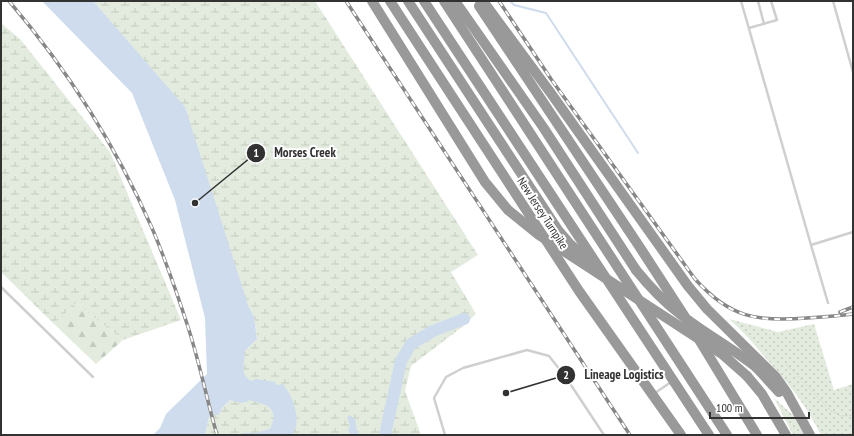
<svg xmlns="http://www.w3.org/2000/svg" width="854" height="436" viewBox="0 0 854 436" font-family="'PT Sans Narrow',sans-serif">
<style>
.grass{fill:url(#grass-dots)}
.forest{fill:url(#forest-firs)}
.wetland{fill:url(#wetland-marsh)}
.water{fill:#cedced}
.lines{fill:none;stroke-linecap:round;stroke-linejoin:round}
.stream{stroke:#cedced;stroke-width:2}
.river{stroke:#cedced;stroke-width:12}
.path{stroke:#ccc;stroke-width:1;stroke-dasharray:2 2;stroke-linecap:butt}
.lane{stroke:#cfcfcf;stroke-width:2.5}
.highway{stroke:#999;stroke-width:10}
.rail-casing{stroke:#878787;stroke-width:3.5}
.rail{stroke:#fff;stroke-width:2;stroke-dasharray:6;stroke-linecap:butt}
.highway-bridge{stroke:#999;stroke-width:10}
.labels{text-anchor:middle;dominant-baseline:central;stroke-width:4;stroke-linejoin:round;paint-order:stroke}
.street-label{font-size:12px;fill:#323232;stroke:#fff}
.leader{fill:none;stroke:#323232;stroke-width:1.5}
.callout-dot{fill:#323232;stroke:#fff;stroke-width:1.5}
.mark-label{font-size:12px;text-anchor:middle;font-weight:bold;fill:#fff}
.callout-label{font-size:13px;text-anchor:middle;font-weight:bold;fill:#323232;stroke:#fff;stroke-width:4;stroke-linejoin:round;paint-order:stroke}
</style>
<defs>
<pattern id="grass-dots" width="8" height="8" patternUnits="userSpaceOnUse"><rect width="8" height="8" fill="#e3ebde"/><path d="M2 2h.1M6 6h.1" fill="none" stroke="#c3cabf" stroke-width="1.8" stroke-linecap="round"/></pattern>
<pattern id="forest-firs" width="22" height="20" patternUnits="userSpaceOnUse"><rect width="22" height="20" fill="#e3ebde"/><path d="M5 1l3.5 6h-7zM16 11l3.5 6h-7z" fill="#c3cabf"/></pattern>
<pattern id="wetland-marsh" width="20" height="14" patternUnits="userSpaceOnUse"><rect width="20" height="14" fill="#e3ebde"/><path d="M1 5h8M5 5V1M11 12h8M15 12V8" fill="none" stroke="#c3cabf"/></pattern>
</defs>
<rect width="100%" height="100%" fill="#fff"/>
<path class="grass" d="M729,319L778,332L814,324L834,390L853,384V435H821C807,407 792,388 771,364C758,349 745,333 729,319Z
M774,398L794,416L804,435H793Z"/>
<path class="forest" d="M76,303L123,340L96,364L54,324Z"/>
<path class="wetland" d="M93,1H315L478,255L451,272L476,314L462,327L411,366L405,391L421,435H205L209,417L214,415H219L222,408L230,400L244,352L257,339L254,317Z
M1,23L20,39L110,152L181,320L123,340L76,303L54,324L1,272Z"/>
<path class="water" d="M42,1H93L185,107L248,305L254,317L257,339L244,352L245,354C244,365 240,374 251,381L256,379L275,382L276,385L283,384C291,394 299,412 296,426C295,429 293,432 293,435H241L242,433H256L270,429C280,407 267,405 249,400L247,402L241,403L230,400L222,408L219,415H214L209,417L205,435H153L160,428L166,414L207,374L205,318L175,200L132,93Z
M350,415L355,419L358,435H351L348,430L350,425L347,417Z"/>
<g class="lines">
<path class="stream" d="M510,1L514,5L546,13L638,153"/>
<path class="river" d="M385,435L401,361L411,344L433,331L464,319"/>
<path class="path" d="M786,365L790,368L831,411L841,416L853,415"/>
<path class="lane" d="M741,1L811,245L853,232
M758,1L764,24
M833,1L853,72
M749,28L777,20L771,1
M811,245L828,303
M1,287L93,377
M655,393L671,382
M445,435L434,398L446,377L463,368L527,350L549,356L567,379L604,435"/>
<path class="highway" d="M390,1L579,291L681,435
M424,1L709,435
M444,1L727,435
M455,1L543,127L636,270
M483,1L550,92L688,286L707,309L775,376L787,393L810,435
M479,6L639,246L685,317
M698,338L757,435
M756,367L779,392
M747,376L762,394L786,435"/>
<g class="rail-casing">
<path id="rail" d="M9,1C67,69 116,146 152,228C166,261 178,296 189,330C200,365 207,400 217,435
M346,1L630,435
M499,1L551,79L695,279C730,318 757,322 807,318C823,317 838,316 853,314
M840,312L853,307"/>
</g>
<use href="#rail" class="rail"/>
<path class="highway-bridge" d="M372,1L485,182L508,210L539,235L722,354L747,376
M408,1L558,230L570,244L589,261
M636,270C649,286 663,301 680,314C704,333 732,348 756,367"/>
</g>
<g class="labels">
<g class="street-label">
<text transform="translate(543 213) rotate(57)">New Jersey Turnpike</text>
</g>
</g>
<path class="leader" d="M195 203L256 153M506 393L566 375"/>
<g class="callout-dot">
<circle cx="195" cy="203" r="4"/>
<circle cx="506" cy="393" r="4"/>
<circle cx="256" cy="153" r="10"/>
<circle cx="566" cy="375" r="10"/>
</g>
<g class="mark-label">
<text x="256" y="157">1</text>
<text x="566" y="379">2</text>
</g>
<g class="callout-label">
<text x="305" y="157">Morses Creek</text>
<text x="624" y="379">Lineage Logistics</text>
</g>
<rect width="854" height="436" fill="none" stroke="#323232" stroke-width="4"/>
<path d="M710 412v6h99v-6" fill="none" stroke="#323232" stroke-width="2"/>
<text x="716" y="412" font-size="12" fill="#323232" stroke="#ffffff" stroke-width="3" paint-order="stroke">100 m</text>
</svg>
